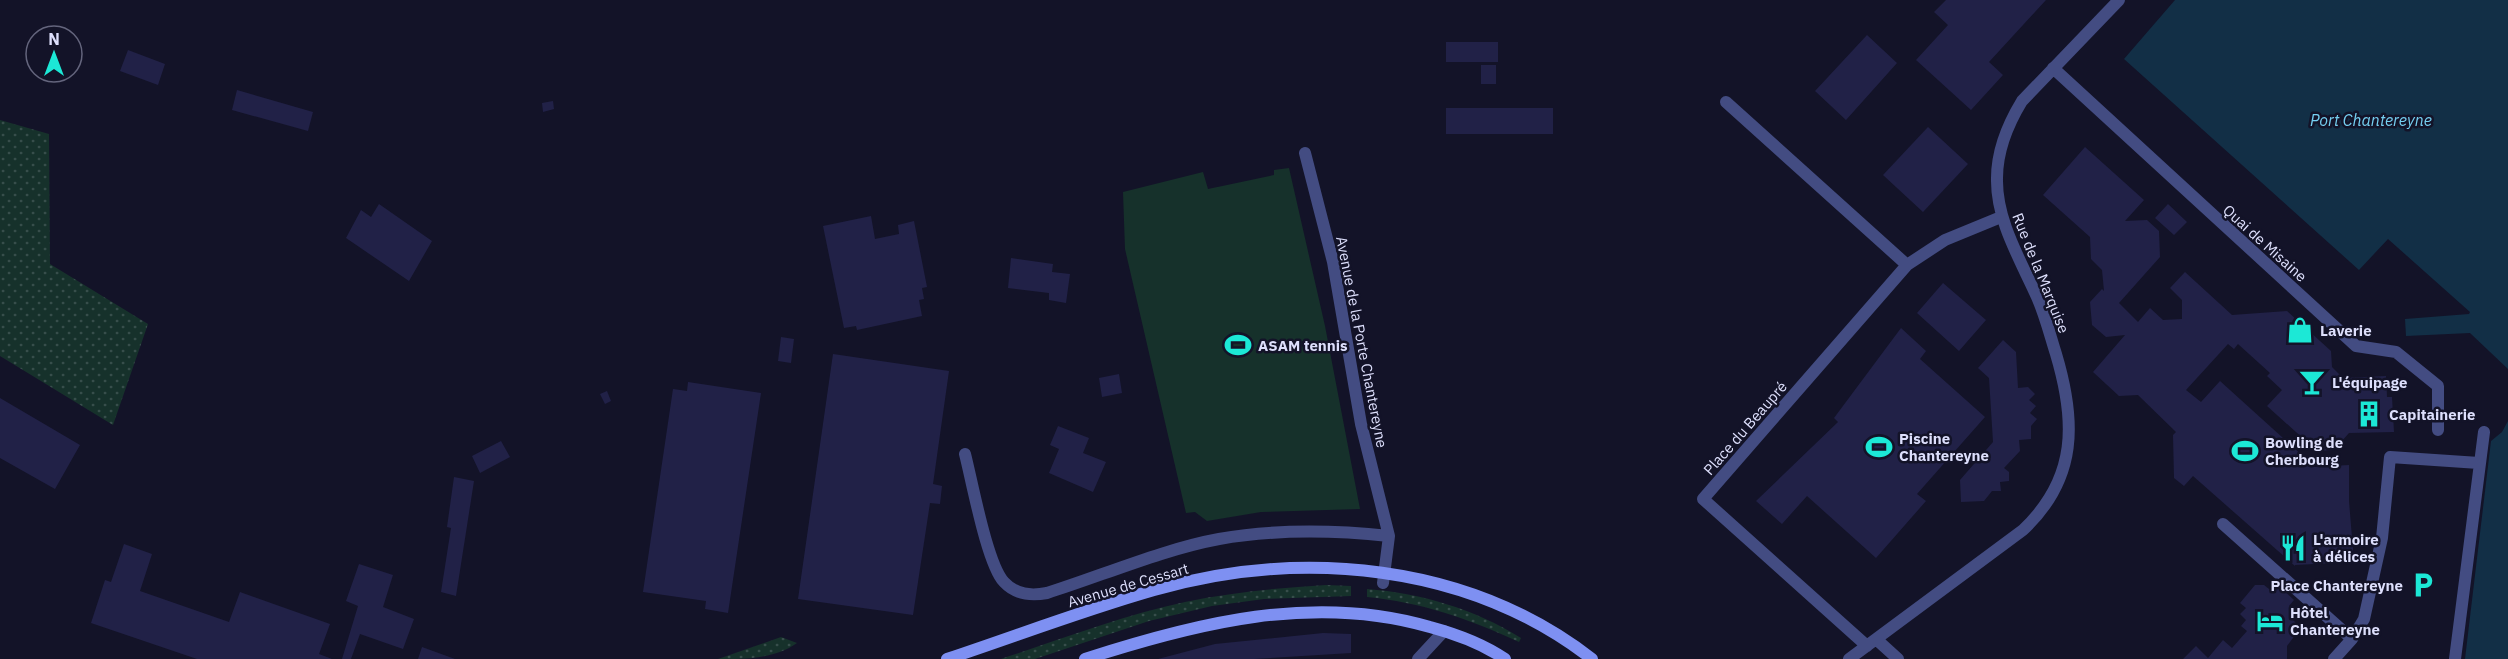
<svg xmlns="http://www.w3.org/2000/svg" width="2508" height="659" viewBox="0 0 2508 659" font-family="'IBM Plex Sans',sans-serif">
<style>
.grass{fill:url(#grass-dots)}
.park{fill:#16312b}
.water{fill:#122f46}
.building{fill:#212147}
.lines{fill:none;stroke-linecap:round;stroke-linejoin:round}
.pedestrian{stroke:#434c82;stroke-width:12}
.minor{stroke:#434c82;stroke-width:12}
.secondary{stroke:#7e90f2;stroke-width:12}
.labels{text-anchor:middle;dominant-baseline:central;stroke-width:5;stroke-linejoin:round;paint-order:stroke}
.street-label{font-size:15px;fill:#dddffc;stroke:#131328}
.poi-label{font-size:15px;font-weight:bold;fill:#dddffc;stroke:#131328;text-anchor:start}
.water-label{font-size:16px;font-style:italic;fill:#75cff1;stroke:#131328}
</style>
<defs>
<pattern id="grass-dots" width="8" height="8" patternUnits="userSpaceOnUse" patternTransform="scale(1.5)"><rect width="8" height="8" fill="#16312b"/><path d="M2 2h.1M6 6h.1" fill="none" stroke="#374e4b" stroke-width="1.8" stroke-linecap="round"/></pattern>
</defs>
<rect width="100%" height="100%" fill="#131328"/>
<path class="grass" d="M0,120L49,134L50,264L148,324L113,425L0,356Z
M1326,585L1351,586V596L1264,599L1212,606L1149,621L1035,659H1001C1062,639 1123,615 1185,602C1232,592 1279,588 1326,585Z
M1367,589C1420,593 1475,609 1521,638L1519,642C1470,619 1420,602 1367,597Z
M781,637L797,643C775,659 744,659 718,659Z"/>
<path class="park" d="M1289,168L1325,326L1360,509L1261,512L1207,521L1195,512L1186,513L1125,249L1123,192L1203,172L1208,189L1274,175V170Z"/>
<path class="water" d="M2175,0H2508V369L2470,333L2406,336L2405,319L2469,314L2470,312L2388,239L2359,270L2124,59Z
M2508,421V659H2465L2491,441L2502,432Z"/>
<path class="building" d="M1946,0H2046L1989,62L2003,75L1971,110L1916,60L1948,25L1934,12Z
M1867,35L1897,63L1846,120L1815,91Z
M1446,42H1498V62H1446Z
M128,50L165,64L158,85L120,71Z
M1481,65H1496V84H1481Z
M237,90L313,112L308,131L232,110Z
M553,101L554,109L543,112L542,103Z
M1446,108H1553V134H1446Z
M1928,127L1968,164L1923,212L1883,175Z
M2085,147L2144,200L2125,221L2147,220L2159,231L2160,257L2119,303L2138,322L2150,308L2163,320L2182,319V300L2170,288L2185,272L2232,315L2287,311L2331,351L2332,367L2343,378L2386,376L2387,397H2392L2394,432L2349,433L2334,450L2317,451L2267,406L2282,390L2267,376L2270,373L2238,344L2234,349L2228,344L2186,390L2201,402L2220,381L2315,467L2349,465V501L2354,562L2295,565V566L2193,476L2184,486L2174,478L2173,435L2176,432L2138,395L2119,396L2093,372L2125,335L2106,337L2092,325L2090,302L2102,289L2104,291L2102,270L2091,259L2090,237L2043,195Z
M379,204L432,241L409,281L346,238L361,210L371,217Z
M2168,204L2187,222L2174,235L2155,218Z
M871,216L875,239L899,234L898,225L914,221L927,287L922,288L924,299L919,300L922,316L857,330L856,326L844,328L823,226Z
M1011,258L1053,264L1052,272L1070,274L1066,303L1049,300V293L1008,288Z
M1943,283L1986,320L1959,351L1917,313Z
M1901,328L1926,351L1920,359L1985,417L1917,494L1926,501L1876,558L1807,496L1782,524L1756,501L1838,422L1834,418Z
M781,337L794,339L791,363L778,361Z
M2003,340L2016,352L2018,388L2028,387L2035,394L2029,400L2036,406L2030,413L2037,419L2031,426V439L2019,440L2020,451L2004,468L2009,472V481L2000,482L2001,491H1992L1984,501L1961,502L1960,480L1993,442L1989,378L1978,368Z
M833,354L949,371L933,484L942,486L940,504L930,503L913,615L798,599Z
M1119,374L1122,393L1102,397L1099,378Z
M688,382L761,393L728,613L705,609L706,601L643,592L673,389L687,391Z
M607,391L611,401L605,404L600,394Z
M0,398L80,445L55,489L0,458Z
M1058,426L1089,438L1083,453L1106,462L1093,492L1049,473L1059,449L1050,445Z
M501,441L510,457L480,473L472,456Z
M454,477L474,481L456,596L441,592L451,528L447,527Z
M124,544L152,554L140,591L229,622L240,592L330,624L319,654L332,659H197L91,623L105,580L111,582Z
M359,564L393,575L383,607L414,619L403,649L360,634L351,659H342L358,606L346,601Z
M2255,585H2264L2269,589L2281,588L2294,600L2289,606L2295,611L2290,617L2296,623L2290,629L2296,634L2287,646V659H2183L2196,646L2208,658L2223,640L2232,648L2247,631L2241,626L2246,620L2240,614L2246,608L2240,603Z
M1323,633L1351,634V653L1254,659H1158L1215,644Z
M422,647L455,659H418Z"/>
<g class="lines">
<path class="pedestrian" d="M2223,524L2352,639
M2334,659L2352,639L2364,619L2382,538L2390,457L2479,463
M2455,659L2484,432"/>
<path class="minor" d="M2053,68L2356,346L2396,352L2438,386V430
M1726,102L1907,265
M1305,153L1333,262L1361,424L1389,536L1383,583
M965,454C972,481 987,564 1004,582C1016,595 1031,596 1047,593C1101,576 1164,549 1219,539C1275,529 1332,530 1389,536
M1876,639L1898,659
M1867,646L1703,499L1907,265L1945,240L2001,217
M1418,659L1444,631
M1849,659L2023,530C2078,478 2076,421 2056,354C2050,335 2045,315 2037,297C2020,259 1996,220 1997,178C1997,150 2008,124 2022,101L2119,0"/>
<path class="secondary" d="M947,659C1016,636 1084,610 1154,590C1302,548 1468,563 1592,659
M1085,659C1196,623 1314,593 1430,627C1456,634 1483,644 1505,659"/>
</g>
<defs>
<g id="shop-bare" transform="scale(2.07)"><path d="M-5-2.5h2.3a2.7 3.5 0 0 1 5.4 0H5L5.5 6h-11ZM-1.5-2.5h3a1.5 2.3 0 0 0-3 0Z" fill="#1ce8d6" stroke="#131328" stroke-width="2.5" paint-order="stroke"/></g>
<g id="stadium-bare" transform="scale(2.07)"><path d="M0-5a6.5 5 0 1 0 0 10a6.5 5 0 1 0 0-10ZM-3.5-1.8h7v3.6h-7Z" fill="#1ce8d6" stroke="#131328" stroke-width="2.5" paint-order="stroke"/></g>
<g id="bar-bare" transform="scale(2.07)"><path d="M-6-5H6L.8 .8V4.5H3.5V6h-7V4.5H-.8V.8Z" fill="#1ce8d6" stroke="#131328" stroke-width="2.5" paint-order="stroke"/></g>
<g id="building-bare" transform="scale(2.07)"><path d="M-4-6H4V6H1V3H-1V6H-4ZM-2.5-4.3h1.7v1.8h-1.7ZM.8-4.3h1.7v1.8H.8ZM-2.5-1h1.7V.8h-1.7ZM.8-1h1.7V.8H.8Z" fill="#1ce8d6" stroke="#131328" stroke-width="2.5" paint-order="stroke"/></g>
<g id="restaurant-bare" transform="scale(2.07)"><path d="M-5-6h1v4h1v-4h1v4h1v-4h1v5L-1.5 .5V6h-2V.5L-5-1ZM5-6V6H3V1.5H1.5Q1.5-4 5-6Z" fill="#1ce8d6" stroke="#131328" stroke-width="2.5" paint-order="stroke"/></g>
<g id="parking-bare" transform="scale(2.07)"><path d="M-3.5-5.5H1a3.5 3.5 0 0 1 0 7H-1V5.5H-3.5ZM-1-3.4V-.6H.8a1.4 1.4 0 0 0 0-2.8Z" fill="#1ce8d6" stroke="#131328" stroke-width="2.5" paint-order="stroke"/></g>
<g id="hotel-bare" transform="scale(2.07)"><path d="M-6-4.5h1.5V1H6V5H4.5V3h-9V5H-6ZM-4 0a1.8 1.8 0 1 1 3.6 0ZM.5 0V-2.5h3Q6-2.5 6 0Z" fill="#1ce8d6" stroke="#131328" stroke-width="2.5" paint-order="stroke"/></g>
</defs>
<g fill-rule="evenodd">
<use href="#shop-bare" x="2300" y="330"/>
<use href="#stadium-bare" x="1238" y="345"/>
<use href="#bar-bare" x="2312" y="382"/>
<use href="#building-bare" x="2369" y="414"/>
<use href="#stadium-bare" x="1879" y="447"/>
<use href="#stadium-bare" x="2245" y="451"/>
<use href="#restaurant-bare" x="2293" y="548"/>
<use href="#parking-bare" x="2423" y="585"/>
<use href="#hotel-bare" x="2270" y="621"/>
</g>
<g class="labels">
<g class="street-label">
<text transform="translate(2265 243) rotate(42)">Quai de Misaine</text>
<text transform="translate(2041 273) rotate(68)">Rue de la Marquise</text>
<text transform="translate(1362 342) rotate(79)">Avenue de la Porte Chantereyne</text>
<text transform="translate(1745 428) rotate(-49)">Place du Beaupré</text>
<text transform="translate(1128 585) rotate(-16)">Avenue de Cessart</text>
</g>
<g class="poi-label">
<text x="2320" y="330">Laverie</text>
<text x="1258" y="345">ASAM tennis</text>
<text x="2332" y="382">L'équipage</text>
<text x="2389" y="414">Capitainerie</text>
<text x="1899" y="438">Piscine<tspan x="1899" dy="17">Chantereyne</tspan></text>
<text x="2265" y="442">Bowling de<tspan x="2265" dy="17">Cherbourg</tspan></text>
<text x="2313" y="539">L'armoire<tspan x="2313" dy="17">à délices</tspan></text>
<text x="2403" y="585" text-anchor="end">Place Chantereyne</text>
<text x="2290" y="612">Hôtel<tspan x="2290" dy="17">Chantereyne</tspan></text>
</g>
<g class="water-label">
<text x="2371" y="120">Port Chantereyne</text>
</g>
</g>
<g transform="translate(54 54)"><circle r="28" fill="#131328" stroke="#64657d" stroke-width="1.5"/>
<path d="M0-4.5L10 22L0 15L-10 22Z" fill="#1ce8d6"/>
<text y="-9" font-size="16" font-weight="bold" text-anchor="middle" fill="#dddffc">N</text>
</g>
</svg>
